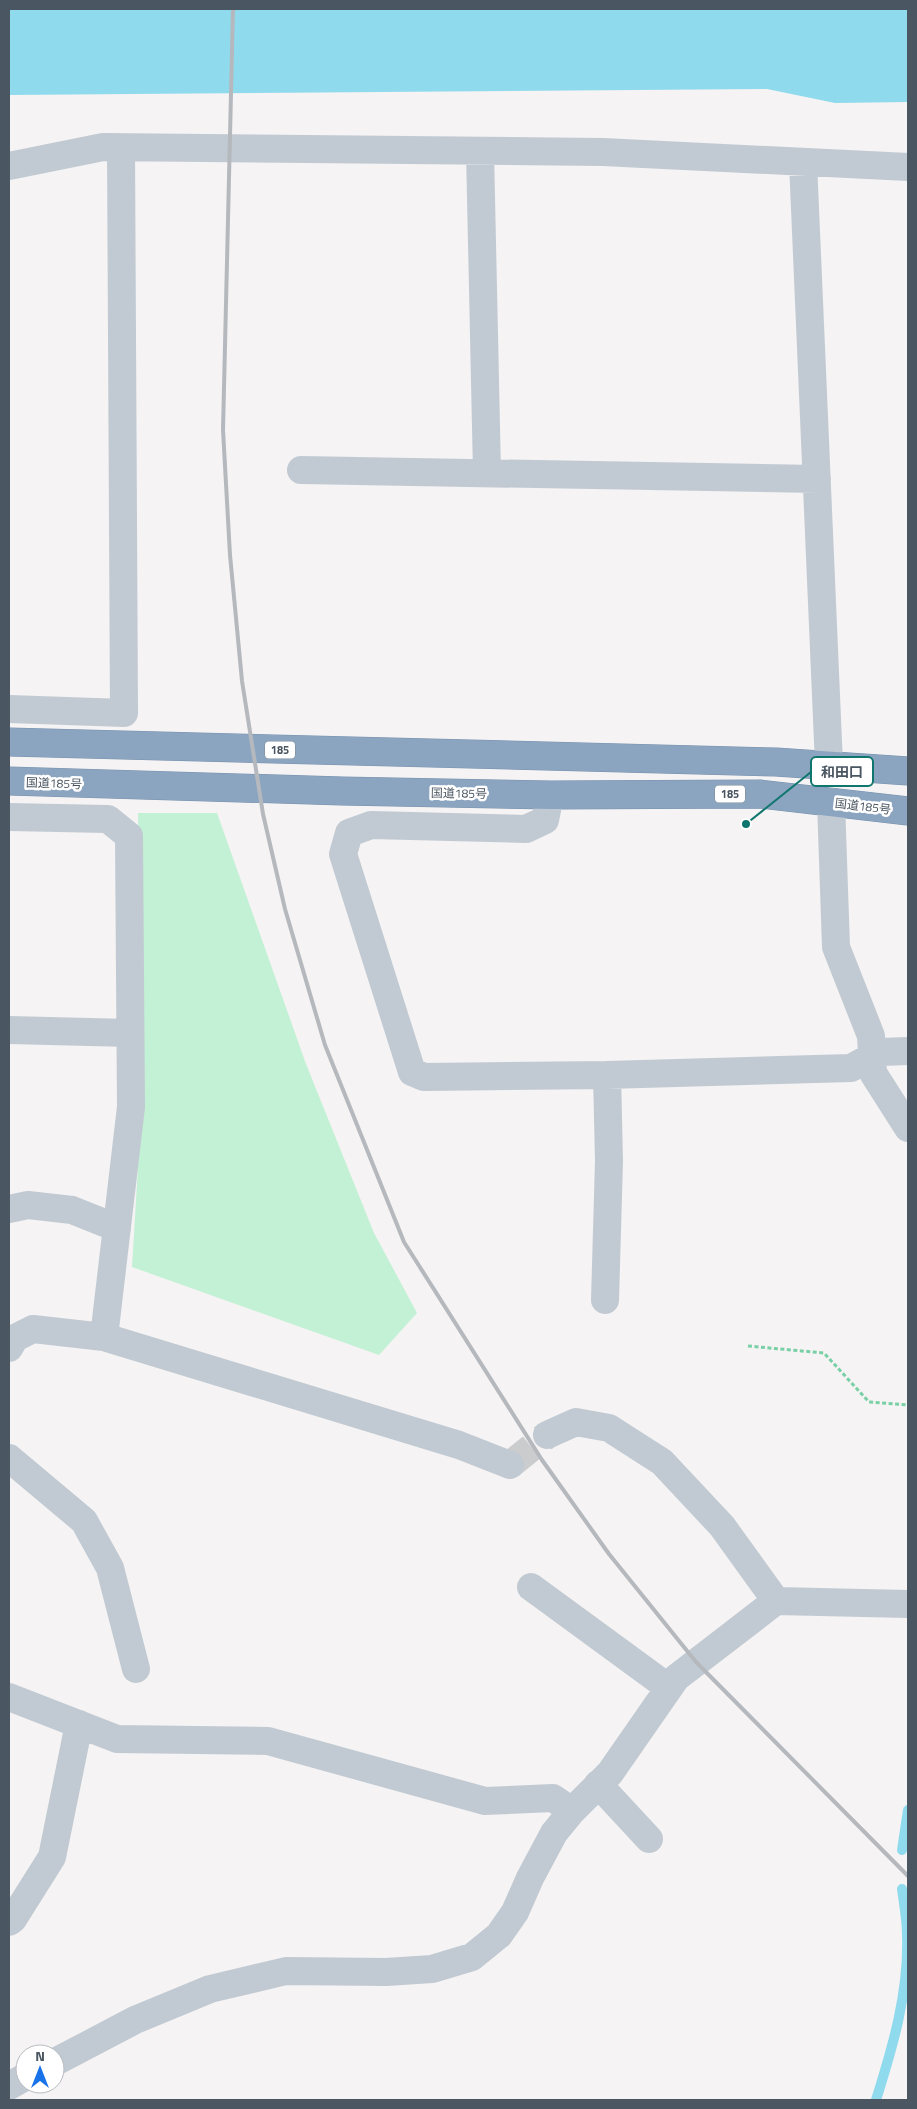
<svg xmlns="http://www.w3.org/2000/svg" width="917" height="2109" viewBox="0 0 917 2109" font-family="'Titillium Web','Noto Sans JP',sans-serif">
<style>
.green{fill:#c3f1d5}
.water{fill:#90daee}
.lines{fill:none;stroke-linecap:round;stroke-linejoin:round}
.stream{stroke:#90daee;stroke-width:10}
.minor-tunnel{stroke:#caccce;stroke-width:28;stroke-dasharray:28 14;stroke-linecap:butt}
.highway-casing{stroke:#7690ad;stroke-width:29}
.path{stroke:#7ad0a6;stroke-width:3;stroke-dasharray:4 2.5;stroke-linecap:butt}
.minor{stroke:#c1cad2;stroke-width:28}
.highway{stroke:#8ba5c1;stroke-width:28}
.rail{stroke:#b5b8bd;stroke-width:4}
.labels{text-anchor:middle;dominant-baseline:central;stroke-width:5;stroke-linejoin:round;paint-order:stroke}
.shield{fill:#fff;stroke:#808990;stroke-width:1}
.shield-label{font-size:11px;font-weight:bold;fill:#4a5661}
.street-label{font-size:12px;fill:#4a5661;stroke:#fff}
.leader{fill:none;stroke:#0f766e;stroke-width:2}
.callout-dot{fill:#0f766e;stroke:#fff;stroke-width:2}
.callout{fill:#fff;stroke:#0f766e;stroke-width:2}
.callout-label{font-size:14px;text-anchor:middle;font-weight:bold;fill:#4a5661}
</style>
<rect width="100%" height="100%" fill="#f5f3f3"/>
<path class="green" d="M138,813H217L306,1064L374,1233L417,1313L379,1355L132,1267L143,1084Z"/>
<path class="water" d="M9,9H908V102L835,103L767,89L9,95Z"/>
<g class="lines">
<path class="stream" d="M902,1850L908,1810
M876,2100C893,2046 909,1992 907,1935C907,1920 904,1904 902,1889"/>
<path class="minor-tunnel" d="M510,1465L547,1435"/>
<g class="highway-casing">
<path id="highway" d="M9,742L776,762L908,771
M9,781L342,791L550,795L760,794L908,811"/>
</g>
<path class="path" d="M748,1346L824,1353L869,1402L908,1405"/>
<path class="minor" d="M480,151L487,473
M803,162L829,765
M9,166L103,147L603,152L908,167
M301,470L817,479
M9,709L124,713L121,148
M550,795L545,820L526,829L371,825L349,833L343,854L412,1072L424,1077L607,1075L851,1068L880,1052L908,1051
M831,802L836,947L871,1036L873,1073L908,1128
M9,817L108,819L129,836L131,1107L104,1337
M9,1030L130,1033
M9,1209L28,1205L72,1210L117,1228
M605,1300L609,1161L607,1075
M9,1348L15,1338L33,1329L104,1337L459,1445L510,1465
M547,1435L576,1422L609,1428L662,1462L722,1526L776,1601
M9,1458L84,1521L110,1568L136,1669
M531,1587L669,1688
M9,1697L117,1739L268,1741L485,1801L553,1798L572,1811
M598,1784L649,1839
M9,1922L13,1919L52,1857L79,1724
M55,2062L135,2020L210,1989L286,1971L386,1972L432,1969L472,1957L499,1935L515,1912L530,1878L554,1833L572,1811L610,1773L676,1678L776,1601L908,1604
M9,2086L25,2077"/>
<use href="#highway" class="highway"/>
<path class="rail" d="M233,9L223,430L230,555L242,681L263,814L285,909L325,1045L404,1242L542,1460L609,1554L696,1662L908,1876"/>
</g>
<g class="labels">
<g class="shield">
<rect x="265" y="741.5" width="30" height="17" rx="4"/>
<rect x="715" y="785.5" width="30" height="17" rx="4"/>
</g>
<g class="shield-label">
<text x="280" y="750">185</text>
<text x="730" y="794">185</text>
</g>
<g class="street-label">
<text transform="translate(54 783) rotate(2)">国道185号</text>
<text transform="translate(459 793) rotate(1)">国道185号</text>
<text transform="translate(863 806) rotate(7)">国道185号</text>
</g>
</g>
<path class="leader" d="M746 824L811 772"/>
<circle class="callout-dot" cx="746" cy="824" r="5"/>
<rect class="callout" x="811" y="757" width="62" height="29" rx="5"/>
<g class="callout-label">
<text x="842" y="777">和田口</text>
</g>
<rect width="917" height="2109" fill="none" stroke="#4a5661" stroke-width="20"/>
<g transform="translate(40 2069)"><circle r="24" fill="#ffffff" stroke="#b7bbc0"/>
<path d="M0-4L9 19L0 12L-9 19Z" fill="#1a73e8"/>
<text y="-8" font-size="14" font-weight="bold" text-anchor="middle" fill="#4a5661">N</text>
</g>
</svg>
